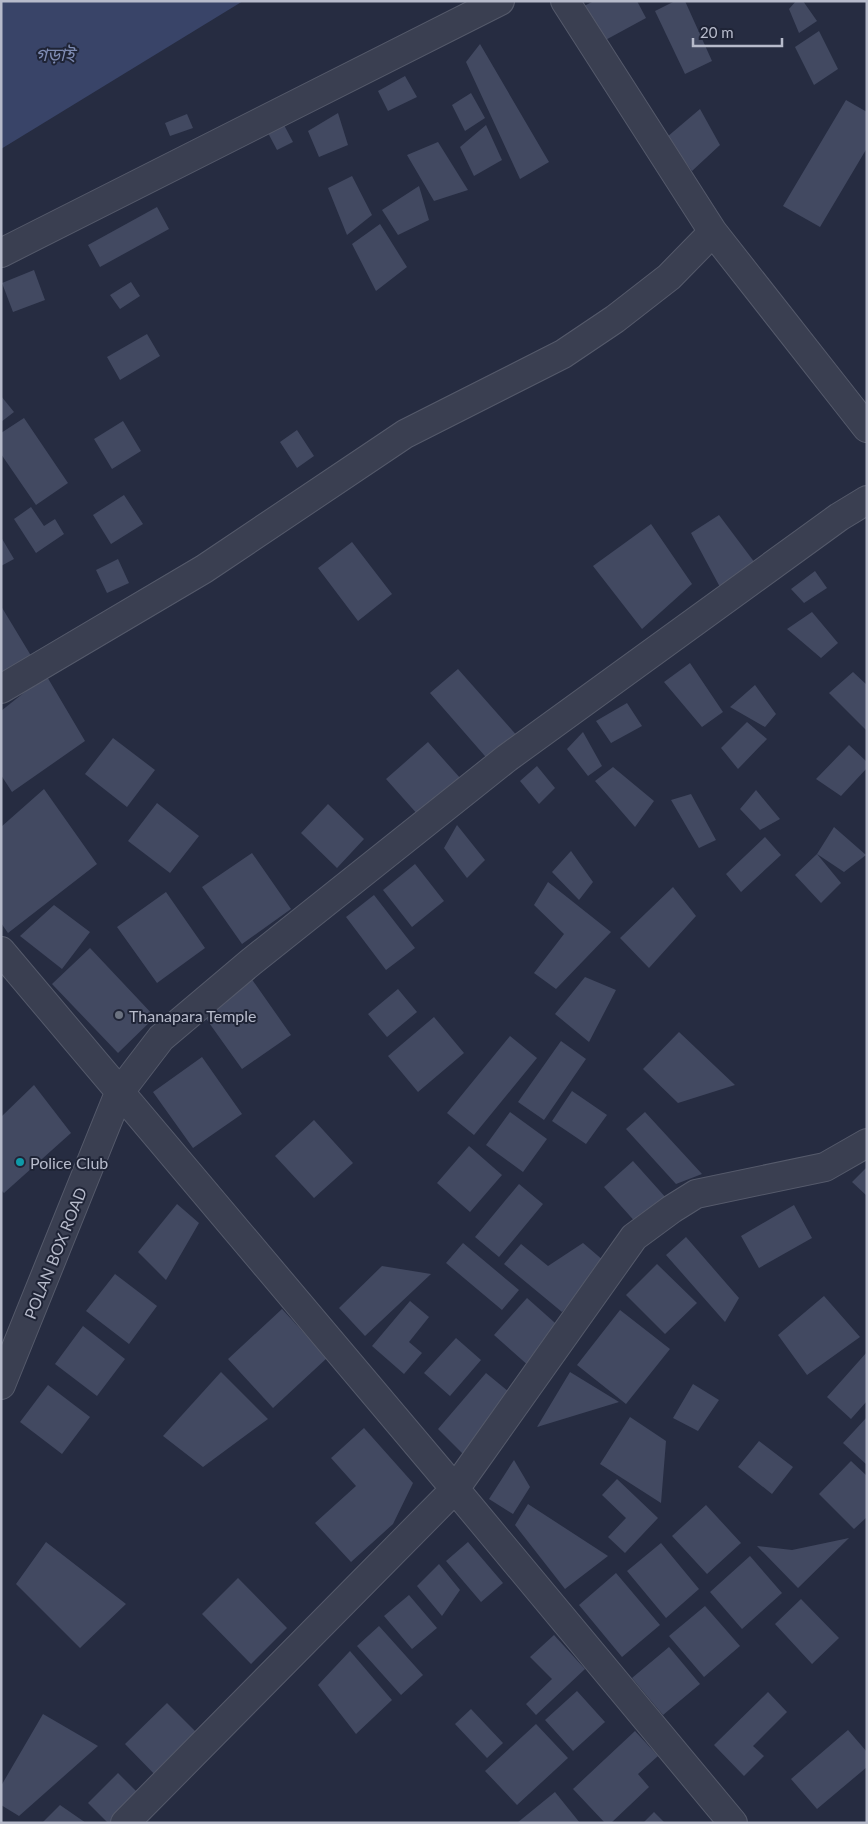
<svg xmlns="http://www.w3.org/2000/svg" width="868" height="1824" viewBox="0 0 868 1824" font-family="Lato,'Noto Sans Bengali',sans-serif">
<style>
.water{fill:#394468}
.building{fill:#424961}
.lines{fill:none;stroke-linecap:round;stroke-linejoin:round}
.minor-casing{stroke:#555a6b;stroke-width:30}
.minor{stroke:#3a3f51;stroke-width:28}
.worship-dot{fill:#6b7280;stroke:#1f2436;stroke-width:2}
.culture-dot{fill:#0f9aa8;stroke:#1f2436;stroke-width:2}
.labels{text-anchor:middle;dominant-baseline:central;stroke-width:4;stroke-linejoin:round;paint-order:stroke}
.poi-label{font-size:16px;fill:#b7bbcb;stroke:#1f2436;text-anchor:start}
.street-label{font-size:16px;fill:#b7bbcb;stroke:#1f2436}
.water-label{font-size:18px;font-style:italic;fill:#7e8bb2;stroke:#1f2436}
</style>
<rect width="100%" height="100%" fill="#262c41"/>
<path class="water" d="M1,1H243L1,149Z"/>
<path class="building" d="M594,1H637L646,18L600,43L580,8Z
M675,1H685L712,61L685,74L655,11Z
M796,1H803L817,21L799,33L789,9Z
M819,31L838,69L814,85L795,47Z
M480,44L549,162L520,179L466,62Z
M405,76L417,97L388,111L378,91Z
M471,93L485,118L465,131L452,105Z
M846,100L867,112V148L820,227L783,206Z
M700,109L720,145L692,171L667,137Z
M338,113L348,145L319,157L308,131Z
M187,114L193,128L170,136L165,123Z
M284,125L293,142L277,150L268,133Z
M486,125L502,160L474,176L460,147Z
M438,142L468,190L434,201L407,155Z
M352,176L372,215L347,235L328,188Z
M419,186L429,220L398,235L382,210Z
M157,207L169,229L100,267L88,245Z
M380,224L407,267L376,291L352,244Z
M34,270L45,300L13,312L2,283Z
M131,282L140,296L120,309L110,295Z
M147,334L160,356L120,380L107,357Z
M1,396L14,412L1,422Z
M24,418L68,483L36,505L1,454V433Z
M123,421L141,451L112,469L94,439Z
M297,430L314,456L297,468L280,442Z
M124,495L143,524L111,544L93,515Z
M31,507L44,526L55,519L64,534L36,553L14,519Z
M719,515L755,563L721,589L691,533Z
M651,524L692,584L642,629L593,566Z
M1,537L14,559L1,566Z
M352,542L392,594L358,621L318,568Z
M118,559L129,583L107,593L96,570Z
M815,571L827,588L804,603L791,589Z
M1,606L33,659L1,676Z
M812,612L838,643L821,658L787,629Z
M690,663L723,712L702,727L664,682Z
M458,669L519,738L491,763L430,693Z
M853,672L867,685V731L829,693Z
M46,675L85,741L12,792L1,775V711Z
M755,685L776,714L765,727L730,707Z
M627,703L642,726L611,743L596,721Z
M747,722L767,739L738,769L721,748Z
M583,732L602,766L588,776L567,749Z
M113,738L155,770L127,807L85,774Z
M428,742L461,779L419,816L386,779Z
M849,745L867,762V768L841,796L816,779Z
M537,766L555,788L539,804L520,781Z
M613,767L654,801L635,827L595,781Z
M44,789L97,864L8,933L1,923V827Z
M756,790L780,819L760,830L740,809Z
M691,794L716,840L699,848L671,800Z
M157,803L199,836L170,873L128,841Z
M328,804L364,839L337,868L301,833Z
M457,825L485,860L467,878L444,848Z
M834,827L866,855L844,872L817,854Z
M765,837L781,855L741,892L726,874Z
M571,851L593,882L579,900L552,872Z
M252,853L291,909L242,944L202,887Z
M817,854L841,883L821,903L795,875Z
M415,864L444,901L412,927L383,890Z
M548,882L611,932L556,989L534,973L564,934L534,905Z
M673,887L696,916L649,968L620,938Z
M166,892L205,948L157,983L117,927Z
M374,895L415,948L386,970L346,917Z
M54,905L90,932L62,969L20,936Z
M90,948L155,1017L118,1053L52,984Z
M585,977L616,990L589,1042L555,1014Z
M251,978L291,1035L242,1069L202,1013Z
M398,989L417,1012L387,1037L368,1014Z
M434,1017L464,1053L418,1092L388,1056Z
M679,1032L735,1085L678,1103L643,1069Z
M510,1036L537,1058L474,1135L447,1113Z
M561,1041L586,1059L544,1120L518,1102Z
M202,1057L242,1114L193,1148L153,1092Z
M34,1085L71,1133L4,1193L1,1190V1117Z
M572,1091L607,1115L586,1144L552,1121Z
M510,1112L547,1139L523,1172L486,1145Z
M645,1112L702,1174L676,1184L626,1129Z
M314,1120L353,1163L314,1198L275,1156Z
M469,1146L502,1175L470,1212L437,1183Z
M633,1161L667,1199L638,1225L604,1187Z
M867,1167V1196L852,1182Z
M519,1184L543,1204L499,1257L475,1237Z
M177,1204L199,1223L166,1280L138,1252Z
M794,1205L812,1238L759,1268L741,1236Z
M686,1237L739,1298L725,1322L666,1255Z
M463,1243L519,1290L502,1310L446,1263Z
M583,1243L604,1261L562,1312L504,1264L521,1244L548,1266Z
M657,1264L697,1303L665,1334L626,1295Z
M382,1266L431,1274L365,1336L339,1308Z
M115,1274L157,1306L129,1344L86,1311Z
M824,1296L860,1337L807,1375L778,1335Z
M527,1298L563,1330L530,1367L494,1335Z
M410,1301L429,1317L409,1342L422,1353L404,1374L372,1346Z
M282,1309L327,1358L273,1408L228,1359Z
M620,1310L670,1349L626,1404L577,1365Z
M83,1326L125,1359L97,1396L55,1364Z
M456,1338L481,1360L450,1396L424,1373Z
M867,1352V1401L851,1419L827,1397Z
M221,1372L268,1419L203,1467L163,1436Z
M570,1372L619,1402L537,1427Z
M486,1373L515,1397L468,1459L438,1429Z
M693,1384L719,1400L698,1431L673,1418Z
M48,1385L90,1417L62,1454L20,1422Z
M630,1417L666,1441L661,1503L600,1464Z
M867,1417V1465L843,1443Z
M364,1428L413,1483L393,1524L351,1562L315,1523L356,1486L331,1458Z
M759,1441L793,1467L772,1494L738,1467Z
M514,1460L530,1487L513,1514L489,1499Z
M851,1461L867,1476V1517L854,1529L819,1494Z
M617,1479L658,1518L625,1553L608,1537L626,1518L602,1495Z
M528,1504L608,1556L565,1589L515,1525Z
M706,1505L741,1543L707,1574L672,1536Z
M849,1538L798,1588L757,1546L792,1550Z
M46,1542L126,1604L80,1648L16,1584Z
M468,1542L503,1583L481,1602L446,1561Z
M661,1543L699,1589L666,1618L627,1571Z
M750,1556L782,1593L742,1629L710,1592Z
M439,1564L460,1590L442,1616L417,1586Z
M616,1573L660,1625L622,1657L579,1605Z
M238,1578L287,1628L251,1664L202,1614Z
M409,1595L437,1628L412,1649L384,1616Z
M801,1599L839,1638L812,1664L775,1624Z
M705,1606L740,1646L704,1677L669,1636Z
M379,1626L423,1675L401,1695L357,1646Z
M554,1635L585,1669L536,1715L526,1704L552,1679L530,1657Z
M669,1647L700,1684L663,1715L632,1678Z
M350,1651L392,1700L356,1734L318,1685Z
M577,1691L605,1722L573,1751L545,1720Z
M768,1692L787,1712L753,1746L764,1756L744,1776L714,1745Z
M167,1703L204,1740L162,1782L125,1744Z
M471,1709L503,1743L487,1758L455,1724Z
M43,1714L98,1746L19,1816L1,1805V1786Z
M536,1724L568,1758L517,1805L485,1771Z
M848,1730L867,1752V1767L817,1809L791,1779Z
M635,1731L658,1756L638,1774L649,1787L611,1823H605L573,1789Z
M118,1773L145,1800L122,1823H108L88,1803Z
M555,1792L580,1823H517Z
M60,1805L86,1823H42Z
M654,1812L665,1823H643Z"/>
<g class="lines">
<g class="minor-casing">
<path id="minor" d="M565,1L713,232L867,428
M1,253L500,1
M1,689L204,569L405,434L563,354L615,319L669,277L713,232
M1,951L455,1489L733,1823
M1,1385L119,1093L161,1038L251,962L507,758L839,517L867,500
M125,1823L455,1489L634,1237L672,1209L696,1194L825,1167L867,1143"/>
</g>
<use href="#minor" class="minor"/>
</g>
<circle class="worship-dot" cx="119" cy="1015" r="5"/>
<circle class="culture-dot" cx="20" cy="1162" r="5"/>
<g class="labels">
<g class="poi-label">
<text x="129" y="1015">Thanapara Temple</text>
<text x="30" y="1162">Police Club</text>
</g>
<g class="street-label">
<text transform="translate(55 1253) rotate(-68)">POLAN BOX ROAD</text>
</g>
<g class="water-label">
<text x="55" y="54">গড়াই</text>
</g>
</g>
<rect width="868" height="1824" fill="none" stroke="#b7bbcb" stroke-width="5"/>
<path d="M693 38v8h89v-8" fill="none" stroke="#b7bbcb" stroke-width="2.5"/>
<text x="700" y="38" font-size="15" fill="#b7bbcb" stroke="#1f2436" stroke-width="4" paint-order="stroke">20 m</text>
</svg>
